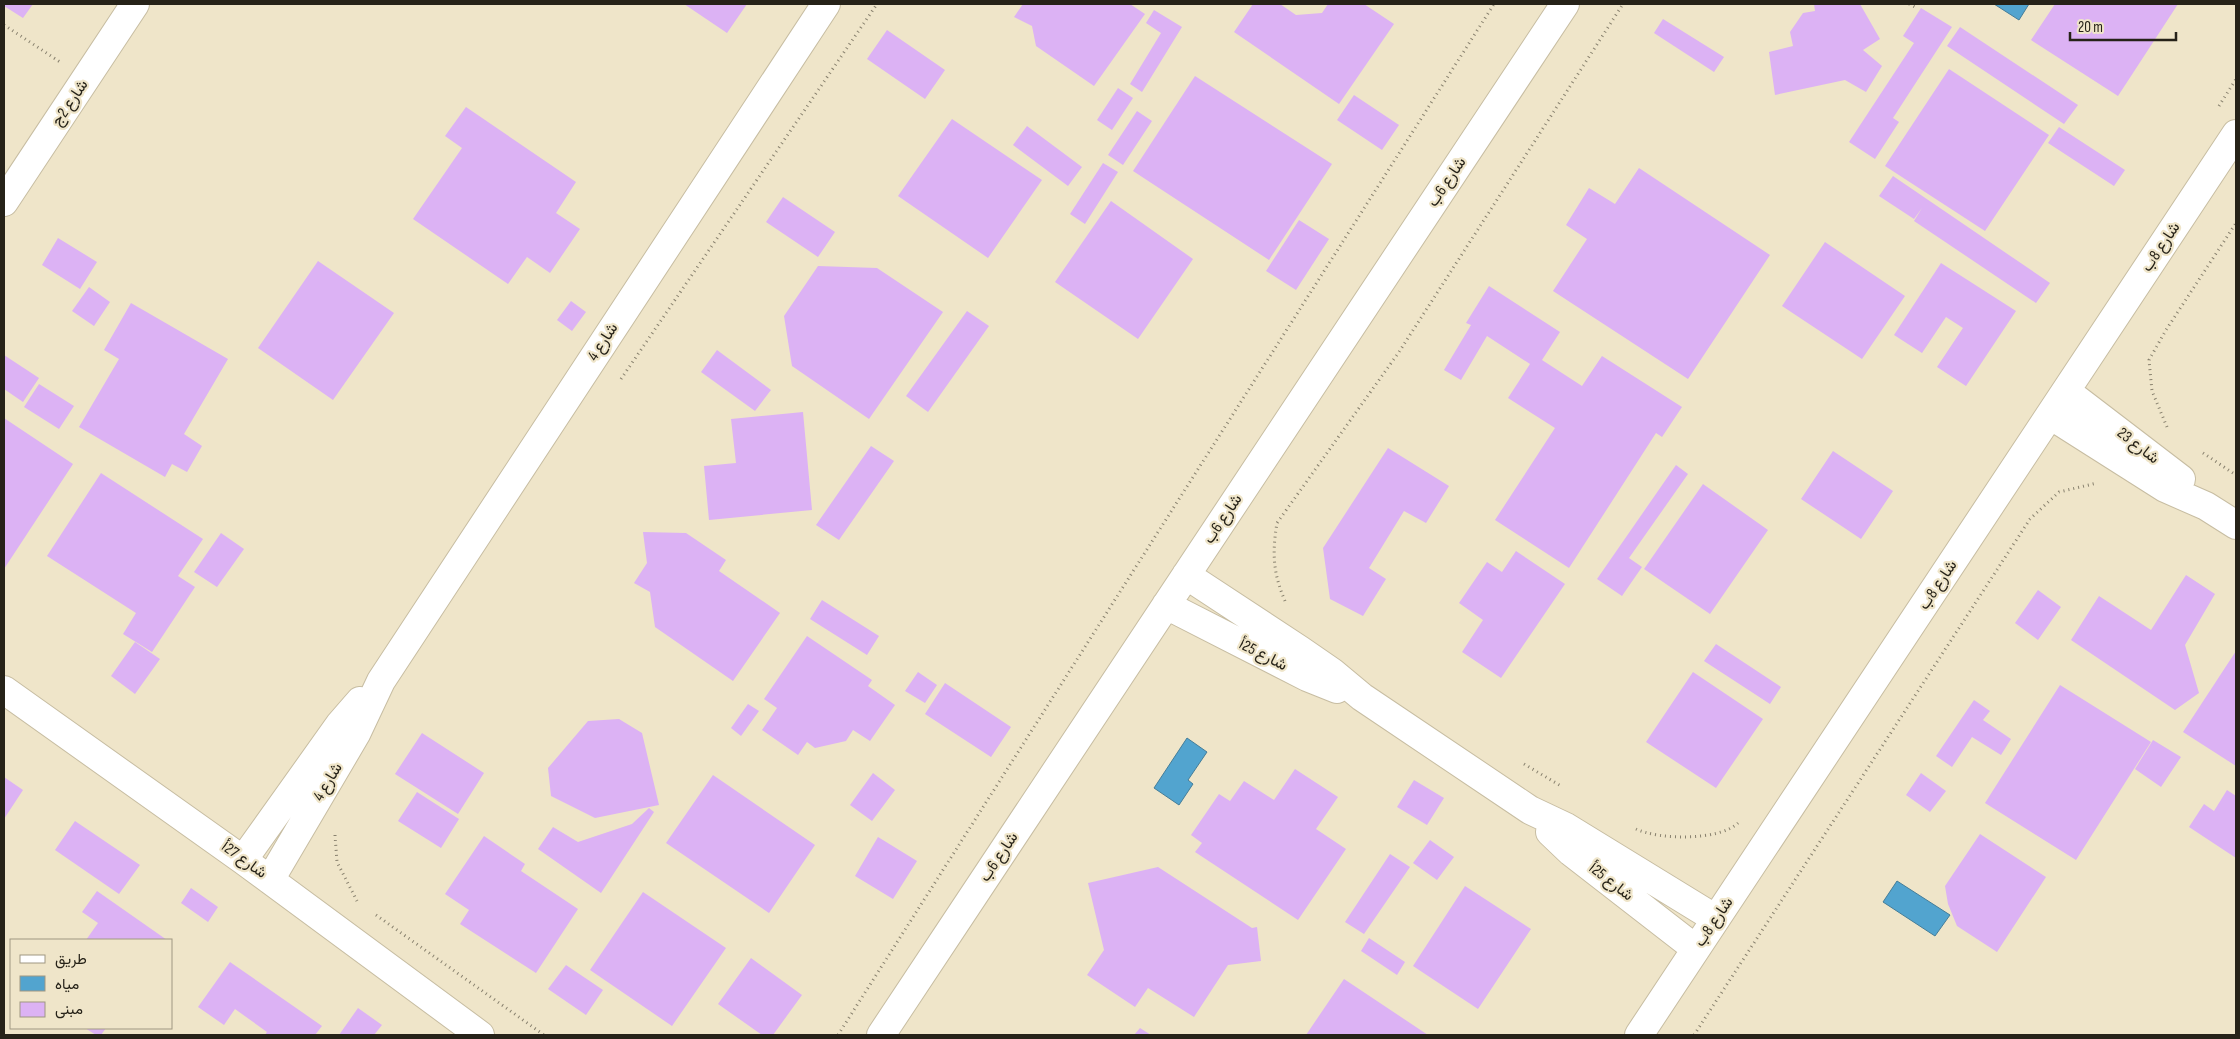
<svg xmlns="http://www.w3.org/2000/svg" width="2240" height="1039" viewBox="0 0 2240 1039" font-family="'Sofia Sans Condensed',Vazirmatn,sans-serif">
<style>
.water{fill:#52a4cf;stroke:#457d98}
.building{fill:#dcb2f4}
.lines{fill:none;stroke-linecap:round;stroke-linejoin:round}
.minor-casing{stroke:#c7bda2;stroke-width:30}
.path{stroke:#88816e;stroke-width:3;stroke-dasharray:1 4;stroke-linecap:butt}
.minor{stroke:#fff;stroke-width:28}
.labels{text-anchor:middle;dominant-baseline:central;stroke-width:4.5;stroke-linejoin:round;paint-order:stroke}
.street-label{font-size:16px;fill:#262218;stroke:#efe5c9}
</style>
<rect width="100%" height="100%" fill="#efe5c9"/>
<path class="water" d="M1994,4H2029L2019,20Z
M1187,738L1207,752L1188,780L1193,784L1179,805L1154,788Z
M1897,881L1950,915L1935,936L1883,902Z"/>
<path class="building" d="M6,4H33L23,18L4,6Z
M684,4H747L727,33Z
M1023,4H1130L1145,14L1094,86L1036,46L1032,26L1014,17Z
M1253,4H1280L1296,15L1322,13L1328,4H1364L1394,24L1339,104L1234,32Z
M1814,4H1860L1880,39L1863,50L1882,66L1866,92L1845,80L1775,95L1769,52L1793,46L1790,32L1803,13L1815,11Z
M2055,4H2178L2118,96L2031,40Z
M1921,8L1952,27L1893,118L1899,122L1875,159L1849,142L1914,43L1903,36Z
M1154,10L1182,27L1142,92L1130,84L1161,33L1146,23Z
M1663,19L1724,57L1714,72L1654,33Z
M1960,27L2078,105L2064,124L1947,46Z
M887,30L945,70L925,99L867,59Z
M1949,69L2049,135L1985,231L1885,166Z
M1195,76L1332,164L1269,260L1133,171Z
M1118,88L1133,98L1112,130L1097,120Z
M1354,95L1399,125L1382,150L1337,120Z
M466,107L576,182L556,213L580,229L550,273L527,257L508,284L413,219L462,148L445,136Z
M1137,111L1152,121L1123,165L1108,155Z
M952,119L1042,180L988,258L898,196Z
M1027,126L1082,167L1068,186L1013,145Z
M2059,127L2125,170L2114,186L2048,143Z
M1103,163L1118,172L1085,224L1070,214Z
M1639,168L1770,255L1688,379L1553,291L1587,239L1566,225L1589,188L1615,204Z
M1893,176L2050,283L2036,303L1914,221L1922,208L1914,219L1879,196Z
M783,197L835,232L818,257L766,222Z
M1111,201L1193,259L1138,339L1055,282Z
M1299,220L1329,239L1296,290L1266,271Z
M58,238L97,262L80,289L42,265Z
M1825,242L1905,296L1862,359L1782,306Z
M318,261L394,313L333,400L258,348Z
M1941,263L2016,311L1966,386L1937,367L1963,328L1946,317L1922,353L1894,335Z
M818,266L877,268L943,312L869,419L792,366L784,316Z
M1489,286L1560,332L1542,360L1582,386L1602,356L1682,407L1662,437L1656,433L1569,568L1495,520L1555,428L1508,398L1530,364L1487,336L1461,380L1444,370L1471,325L1466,323Z
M89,287L110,302L94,326L72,311Z
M571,301L586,312L572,331L557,320Z
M131,303L228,359L184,434L202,446L187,472L172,464L165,477L79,427L119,359L104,350Z
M967,311L989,326L928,412L906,396Z
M717,350L771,390L755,411L701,372Z
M4,355L39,378L23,402L4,389Z
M39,384L74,406L59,429L24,407Z
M803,412L812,510L709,520L704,466L736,463L731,419Z
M4,418L73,464L4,569Z
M871,446L894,461L839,540L816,525Z
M1388,448L1449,486L1426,523L1404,511L1369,568L1386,579L1363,616L1330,599L1323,548Z
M1833,451L1893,491L1861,539L1801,499Z
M1676,465L1688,474L1629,558L1642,567L1622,596L1597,579Z
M101,473L203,539L178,576L195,587L152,652L123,634L136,613L47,556Z
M1703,484L1768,530L1710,614L1644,569Z
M643,532L686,533L726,560L719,571L780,613L733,681L655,627L650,592L634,583L647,563Z
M221,533L244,549L217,587L194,572Z
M1516,551L1565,584L1501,678L1462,652L1483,620L1459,603L1487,562L1502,572Z
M2186,575L2215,594L2185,645L2199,693L2175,710L2071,640L2099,596L2151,630Z
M2038,590L2061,607L2038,640L2015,623Z
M822,600L879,636L867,655L810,619Z
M807,636L872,680L868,686L895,705L870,741L853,730L846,741L815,748L807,742L798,755L762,730L777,708L764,699Z
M135,642L160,659L135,694L111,676Z
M1716,644L1781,687L1770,704L1704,661Z
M2236,651V766L2183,732Z
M918,672L937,685L925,703L905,691Z
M1693,672L1763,719L1716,788L1646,742Z
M945,683L1011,727L991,757L925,714Z
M2060,685L2151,742L2076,860L1985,803Z
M1974,700L1990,711L1983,720L2011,739L2001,755L1972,737L1952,767L1936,756Z
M748,704L759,711L741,736L731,728Z
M619,719L642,733L659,805L595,818L551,796L548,768L588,721Z
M422,733L484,773L458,814L395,774Z
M2153,740L2181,757L2161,787L2135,769Z
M1295,769L1338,797L1316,829L1346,849L1298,920L1195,852L1202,843L1191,835L1219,794L1230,801L1244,781L1274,800Z
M873,773L895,790L872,821L850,805Z
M1921,773L1946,791L1930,812L1906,795Z
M713,775L815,845L769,913L666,843Z
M4,777L23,790L4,819Z
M1414,780L1444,798L1427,825L1397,807Z
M2227,790L2236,796V858L2189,827L2204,804L2214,811Z
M417,792L459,819L441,848L398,821Z
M649,808L654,812L601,893L538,849L553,827L578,842L632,824Z
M75,821L140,865L119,894L55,850Z
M1980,834L2046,877L1997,952L1957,926L1948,904L1945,886Z
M484,836L525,864L521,871L578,909L536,973L460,924L469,910L445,894Z
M878,837L917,861L893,899L855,876Z
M1430,840L1454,857L1437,880L1413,863Z
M1390,854L1410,867L1364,934L1345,922Z
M1158,867L1252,928L1257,927L1261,961L1228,965L1194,1017L1148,988L1135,1007L1087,975L1104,950L1088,883Z
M1465,886L1531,929L1478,1009L1413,966Z
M191,888L218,907L208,922L181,903Z
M97,891L167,940H86L98,923L82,912Z
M643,892L726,948L672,1026L590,970Z
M1369,938L1405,962L1397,975L1361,951Z
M751,958L802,995L773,1035H762L718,1004Z
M230,962L322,1026L315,1035H265L267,1032L235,1009L224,1025L198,1007Z
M566,965L603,990L586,1015L548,989Z
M1344,979L1428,1035H1306Z
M358,1008L382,1025L374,1035H339Z
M85,1028H106L101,1035H96Z
M1140,1028L1151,1035H1134Z"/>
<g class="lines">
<g class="minor-casing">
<path id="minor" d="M4,202L135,4
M2066,391L2181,479
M2050,415L2165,488L2206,506L2236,525
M1186,575L1300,650L1332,672L1362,697L1530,810L1566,827L1716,919
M1166,605L1307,677L1337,689
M4,690L243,860L480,1035
M1550,832L1571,852L1696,949
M243,860L340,724L360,701
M270,880L356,734L381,681L826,4
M881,1035L1565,4
M1639,1035L2236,134"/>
</g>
<path class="path" d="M1909,4L1915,7
M4,25L60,62
M2219,106L2236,79
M621,379L877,4
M2167,427L2152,391L2149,360L2166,330L2236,223
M2203,453L2236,475
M1285,601C1273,573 1272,553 1277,523L1399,352L1623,4
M1524,764L1561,786
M1636,829C1659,840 1719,841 1738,823
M335,835L337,862L357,901
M376,915L544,1035
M838,1035L1494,4
M1694,1035L2030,519L2059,492L2097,483"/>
<use href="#minor" class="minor"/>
</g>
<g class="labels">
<g class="street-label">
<text transform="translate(70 103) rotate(-56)">شارع 2ج</text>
<text transform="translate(1447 182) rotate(-56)">شارع 6ب</text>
<text transform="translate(2161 247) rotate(-56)">شارع 8ب</text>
<text transform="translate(603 342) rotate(-57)">شارع 4</text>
<text transform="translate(2138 446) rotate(38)">شارع 23</text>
<text transform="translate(1223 519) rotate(-56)">شارع 6ب</text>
<text transform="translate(1938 585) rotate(-56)">شارع 8ب</text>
<text transform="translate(1263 655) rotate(27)">شارع 25أ</text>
<text transform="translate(328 782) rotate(-59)">شارع 4</text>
<text transform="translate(999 857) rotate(-56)">شارع 6ب</text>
<text transform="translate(244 860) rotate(36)">شارع 27أ</text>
<text transform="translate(1611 882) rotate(38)">شارع 25أ</text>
<text transform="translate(1714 922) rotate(-56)">شارع 8ب</text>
</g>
</g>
<rect width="2240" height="1039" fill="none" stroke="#262218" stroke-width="10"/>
<rect x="10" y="939" width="162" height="90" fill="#efe5c9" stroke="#9f9782"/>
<rect x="20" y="955" width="25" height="8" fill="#ffffff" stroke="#9f9782"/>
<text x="55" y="964" font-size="15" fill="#262218">طريق</text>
<rect x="20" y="976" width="25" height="15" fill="#52a4cf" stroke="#9f9782"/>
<text x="55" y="989" font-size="15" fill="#262218">مياه</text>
<rect x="20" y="1002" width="25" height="15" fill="#dcb2f4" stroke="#9f9782"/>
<text x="55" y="1014" font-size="15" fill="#262218">مبنى</text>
<path d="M2070 32v8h106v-8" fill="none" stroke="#262218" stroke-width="2.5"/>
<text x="2078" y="32" font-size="15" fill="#262218" stroke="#efe5c9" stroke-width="4" paint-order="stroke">20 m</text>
</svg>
